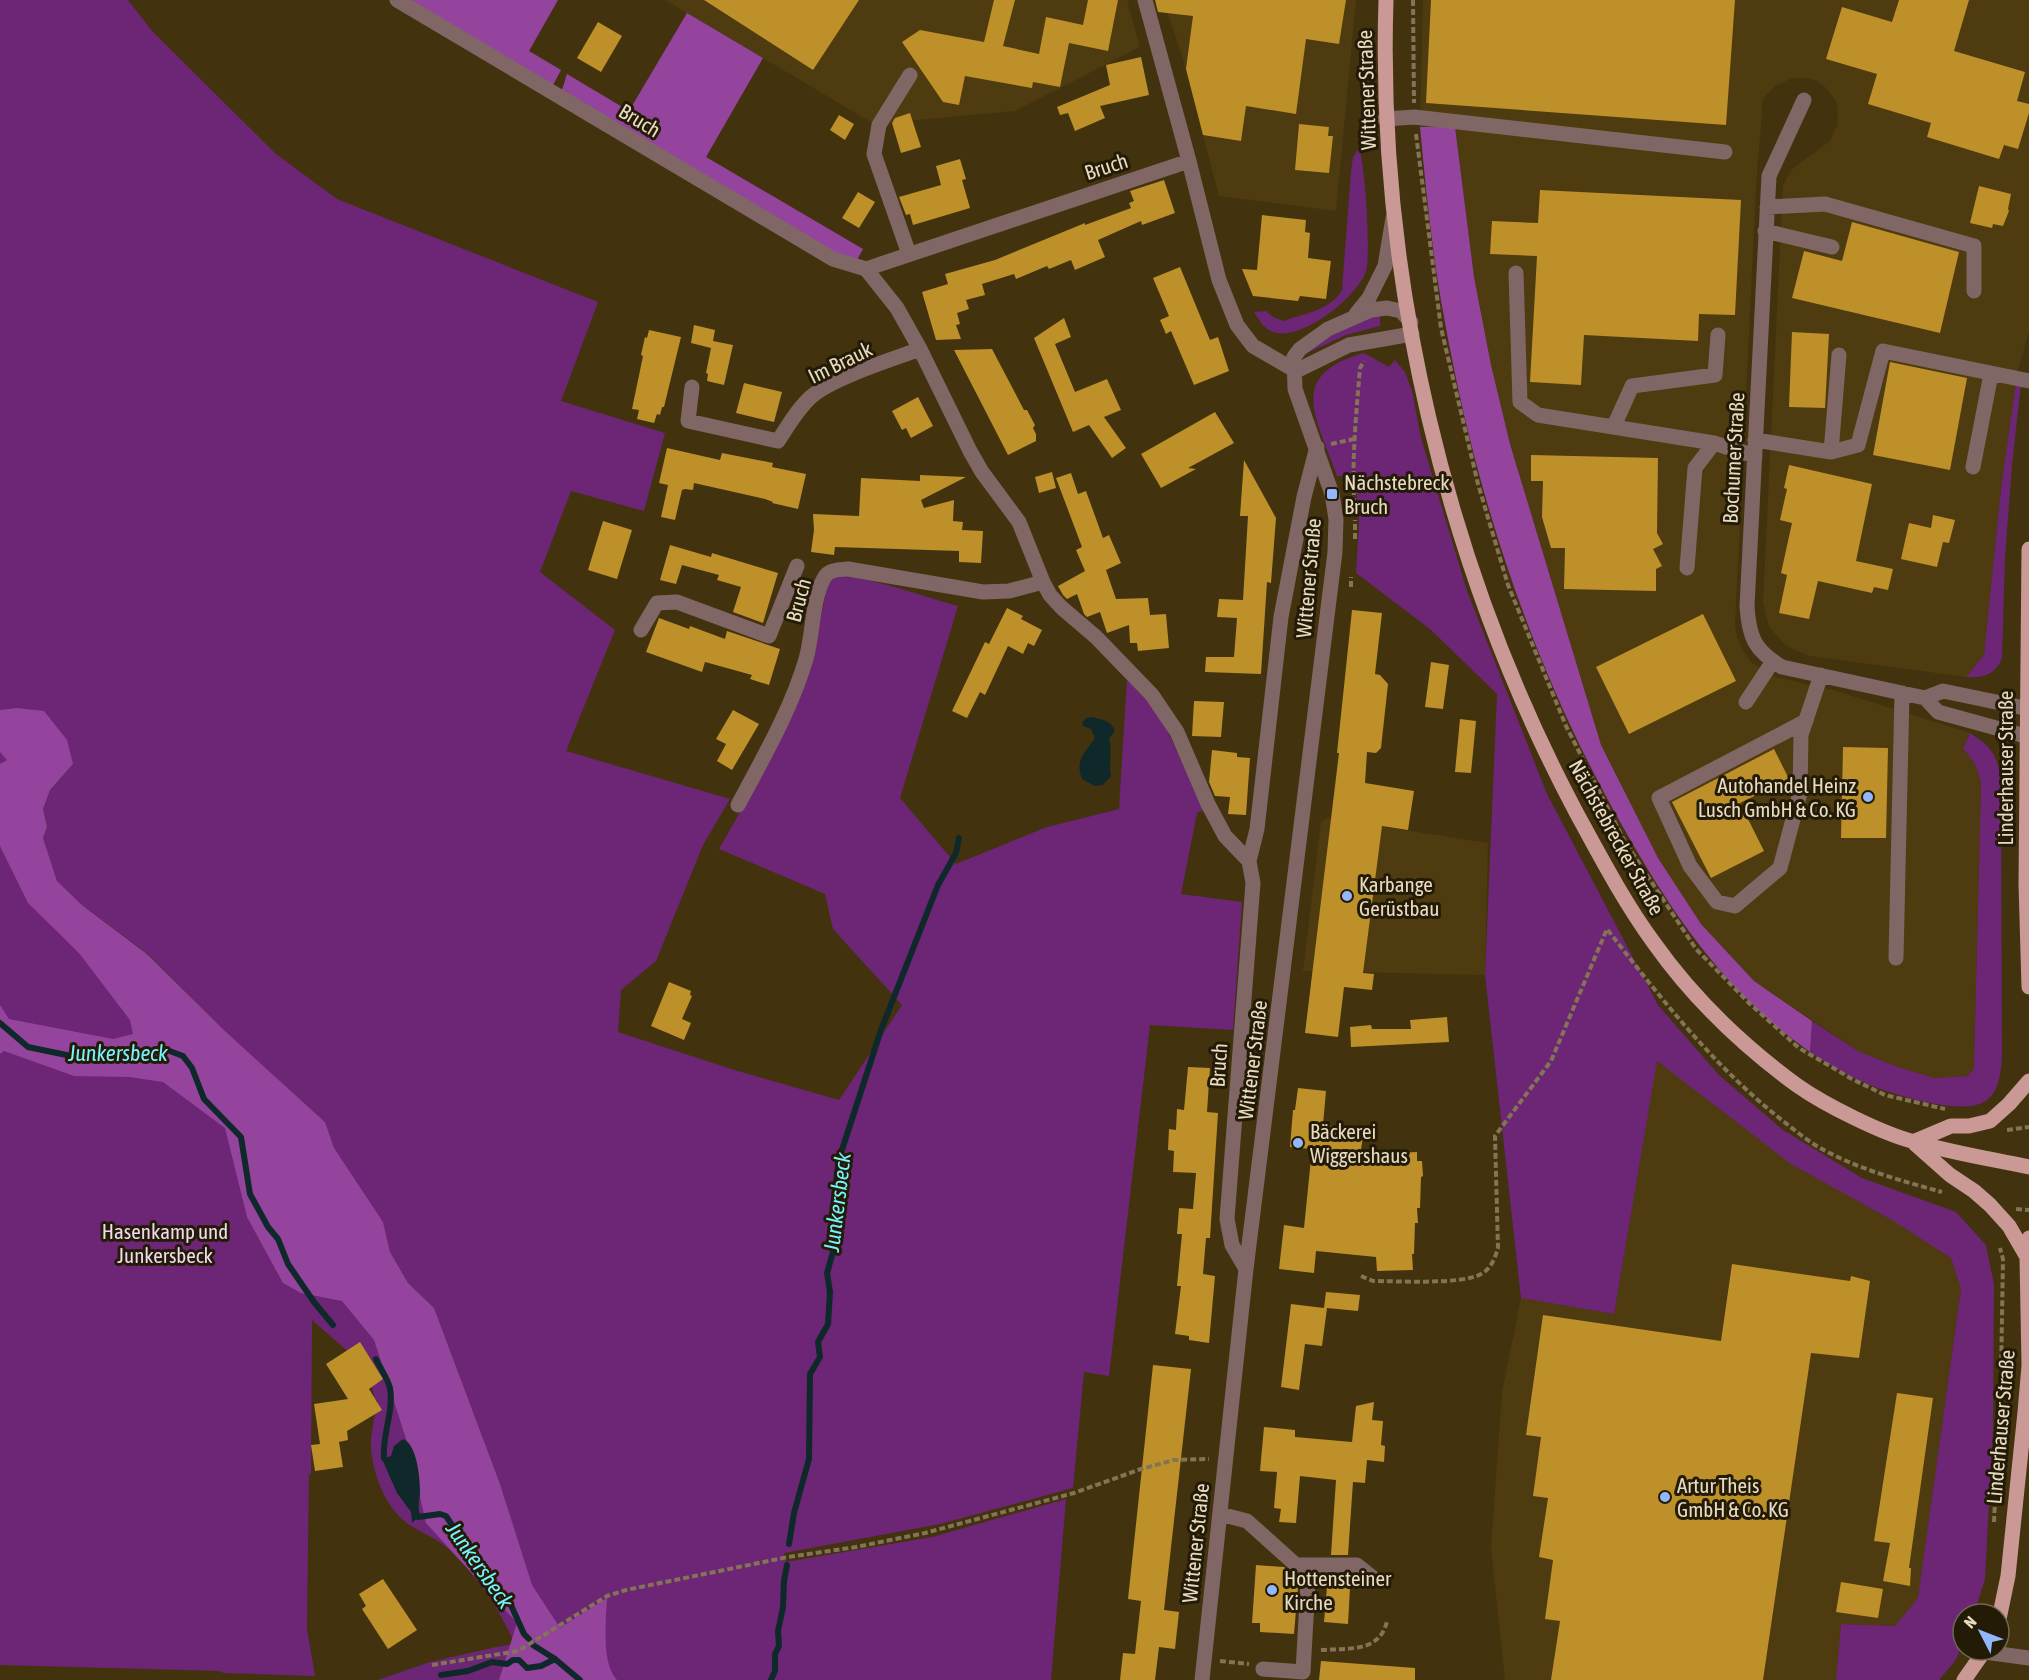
<svg xmlns="http://www.w3.org/2000/svg" width="2029" height="1680" viewBox="0 0 2029 1680" font-family="'Asap Condensed',sans-serif">
<style>
.built{fill:#4f3b10}
.green{fill:#6c2675}
.forest{fill:#95449e}
.water{fill:#0f292b}
.lines{fill:none;stroke-linecap:round;stroke-linejoin:round}
.stream{stroke:#0f292b;stroke-width:6}
.building{fill:#bd9029}
.path{stroke:#837455;stroke-width:4;stroke-dasharray:6 3;stroke-linecap:butt}
.minor{stroke:#806765;stroke-width:15}
.major{stroke:#ca9895;stroke-width:15}
.poi-dot{fill:#93b7fd;stroke:#241b07;stroke-width:2}
.labels{text-anchor:middle;dominant-baseline:central;stroke-width:6;stroke-linejoin:round;paint-order:stroke}
.street-label{font-size:21px;fill:#e8dbc3;stroke:#241b07}
.poi-label{font-size:21px;fill:#e8dbc3;stroke:#241b07;text-anchor:start}
.park-label{font-size:21px;fill:#efdaf1;stroke:#241b07}
.water-label{font-size:22px;font-style:italic;fill:#76f3ff;stroke:#241b07}
</style>
<rect width="100%" height="100%" fill="#42320e"/>
<path class="built" d="M665,0H1127L1140,47L1015,111L874,124Z
M1163,0H1356L1336,211L1219,196L1182,56Z
M1423,0H2029V331L2018,370L2001,488L1984,655L1966,677L1809,656L1786,646L1769,627L1763,602L1783,185L1792,169L1830,141L1837,125L1838,110L1836,101L1825,87L1817,81L1809,78H1792L1775,86L1763,99L1756,187L1735,625L1737,638L1743,651L1752,663L1776,677L1833,690L1970,733L1963,748L1975,764L1981,782L1974,1068L1968,1076L1934,1078L1895,1066L1858,1051L1754,981L1701,924L1658,858L1601,745L1510,444L1491,365L1474,277L1455,127H1420Z
M1327,818L1488,843L1485,975L1303,971L1321,822Z
M1656,1061L1951,1258L1961,1289L1918,1599L1895,1626L1841,1624L1836,1680H1505L1491,1548L1502,1392L1521,1298L1614,1314Z"/>
<path class="green" d="M0,0H128L152,31L276,154L337,199L598,302L561,401L665,433L644,511L571,491L540,572L615,630L566,751L730,799L703,845L656,961L621,990L618,1032L731,1069L839,1100L902,1005L833,929L825,894L719,849L743,807L811,659L826,593C828,587 829,580 836,578C854,571 935,600 958,606L900,798L956,864L1047,827L1119,809L1127,680L1151,705L1166,728L1204,810L1197,813L1181,894L1242,902L1233,1030L1150,1025L1109,1376L1084,1372L1073,1488L940,1524L784,1553L786,1562L932,1537L1066,1499L1051,1680H378L430,1662L496,1647L515,1644C500,1611 479,1579 453,1553C440,1540 426,1535 411,1526C386,1511 370,1470 371,1441C372,1428 375,1413 378,1401L375,1399L372,1388L364,1376L370,1371L312,1320L311,1475L309,1473L307,1629L315,1676L224,1673L219,1671L0,1665V724L17,734L14,840L198,1027L538,1623L554,1620L531,1585L500,1484L434,1308L408,1283L390,1252L383,1222L333,1148L325,1122L225,1031L148,954L83,906L57,881L43,838L47,827L43,809L50,790L73,764L16,708L0,710Z
M1359,148C1365,162 1371,256 1366,271C1358,297 1296,347 1269,330C1262,326 1258,318 1254,312L1266,311L1273,317L1283,321C1303,314 1331,310 1342,290L1351,171L1353,157Z
M1374,317H1380V326L1346,335L1307,353V348L1364,319Z
M1364,353L1389,367L1395,360L1405,372L1412,391L1421,438L1467,591L1547,794L1658,1005L1719,1075L1783,1130L1862,1178L1956,1212L1986,1245L1994,1285L1993,1428L1985,1579L1974,1614H1963V1644L1955,1661L1939,1680H1836L1841,1624L1895,1626L1918,1598L1961,1289L1951,1258L1892,1220L1791,1164L1657,1061L1614,1314L1521,1298L1485,975L1497,694L1430,629L1356,573L1359,523L1355,476H1337C1318,420 1284,375 1364,353Z
M2016,383L2021,384L2012,465L2005,558L2002,658C1995,675 1983,678 1966,677L1984,655L2001,488Z
M1970,733C1993,748 1998,756 2001,783L2002,1057C2001,1072 1999,1094 1984,1102C1957,1117 1881,1091 1854,1078C1839,1071 1824,1061 1810,1052L1812,1021L1858,1051L1895,1066L1934,1078L1968,1076L1974,1068L1981,782L1975,764L1963,748Z"/>
<path class="forest" d="M413,0H558L529,51L561,70L552,87L411,3Z
M687,13L763,58L706,157L863,249L857,260L852,262L561,93L567,74L629,111Z
M1420,127H1455L1474,277L1491,365L1510,444L1601,745L1658,858L1701,924L1754,981L1812,1021L1810,1052C1791,1038 1771,1023 1754,1006C1693,948 1648,873 1608,800C1526,649 1474,485 1444,317C1432,254 1426,190 1420,127Z
M16,708L44,711L67,740L73,764L50,790L43,809L47,827L43,838L57,881L83,906L147,954L225,1031L325,1122L334,1148L383,1222L390,1252L408,1283L434,1308L500,1484L532,1585L560,1628L607,1598C606,1620 601,1664 617,1680H499L517,1623L426,1523L409,1448L374,1340L342,1301L301,1293L283,1283L247,1217L225,1128L163,1082L129,1077L74,1076L4,1051L0,1054V1005L9,1019L113,1039L133,1034L130,1020L79,953L28,903L0,846V764L7,760L0,752V710Z"/>
<path class="water" d="M1092,717C1102,720 1111,720 1115,731L1109,738C1113,753 1108,760 1111,776L1103,785L1095,786L1082,779C1075,760 1084,754 1095,738L1091,729L1083,726L1082,723L1086,718Z
M403,1439C417,1444 420,1478 420,1491C420,1499 417,1506 420,1515L412,1523L411,1512L397,1493L382,1459L391,1456L394,1446Z"/>
<g class="lines">
<path class="stream" d="M0,1023L28,1047L76,1057L127,1055L167,1050L183,1056L192,1068L204,1099L241,1137L250,1194L268,1227L278,1239L288,1264L314,1302L333,1325
M376,1359C380,1368 388,1379 390,1388C394,1412 382,1434 384,1458
M418,1517L440,1514L446,1516L488,1579L510,1603L524,1634L529,1639
M789,1544L794,1513L809,1459L810,1374L820,1357L818,1342L828,1324L830,1292L827,1273L835,1245L832,1214L839,1159L881,1030L938,885L956,853L959,838
M533,1645L555,1659L580,1680
M441,1675L468,1671L492,1662L507,1664L513,1660H519L527,1668L541,1666L555,1659
M771,1680L775,1671V1654L779,1646L778,1631L783,1607L784,1581L787,1565"/>
</g>
<path class="building" d="M704,0H859L813,70Z
M994,0H1015L1003,46L1039,54L1046,17L1083,25L1088,0H1118L1108,51L1069,43L1060,87L1033,82L1032,88L965,76L959,105L943,102L902,42L920,30L984,42Z
M1155,0H1346L1339,44L1306,39L1296,114L1246,106L1241,141L1203,135L1186,69L1193,16L1158,12Z
M1431,0H1735L1726,125L1426,103Z
M1899,0H1969L1954,51L2025,72L2017,101L2029,104V113L2018,149L2004,145L1999,159L1927,137L1931,123L1868,104L1877,74L1826,59L1842,7L1892,22Z
M598,22L622,36L601,72L577,58Z
M1141,57L1149,95L1100,106L1105,118L1075,131L1068,113L1060,115L1057,107L1110,85L1106,65Z
M910,113L921,147L901,153L892,123L895,118Z
M839,115L854,124L845,140L830,130Z
M1299,124L1329,127L1328,136H1333L1329,173L1295,170Z
M960,159L966,179L962,180L970,208L913,225L910,214L906,215L899,197L941,185L936,166Z
M1164,180L1175,213L1142,225L1141,221L1098,240L1105,257L1075,270L1071,260L1049,269L1047,266L1016,279L1014,274L982,284L985,295L966,300L969,309L957,313L960,324L956,325L961,339L936,340L922,292L948,284L945,274L995,260L1085,223V225L1131,208L1129,203L1134,201L1130,191Z
M1979,186L2011,194L2008,209L2009,211L2003,226L1993,224L1992,228L1970,223Z
M1540,190L1741,200L1735,315L1699,314L1698,341L1584,335L1581,385L1530,382L1537,256L1490,254L1492,221L1538,223Z
M858,192L875,202L859,228L842,218Z
M1262,215L1306,220L1305,232L1310,233L1308,258L1331,261L1326,299L1300,296L1298,301L1253,296L1242,269L1257,270Z
M1852,222L1959,252L1940,333L1792,298L1804,251L1842,261Z
M1180,267L1210,340L1218,337L1229,371L1194,385L1171,331L1166,334L1160,320L1169,316L1153,278Z
M1064,318L1071,337L1055,344L1075,392L1107,379L1121,410L1104,417L1126,448L1112,458L1089,425L1073,432L1034,338Z
M694,325L715,330L713,341L733,345L724,385L707,381L708,374L706,373L711,348L691,343Z
M649,330L681,337L664,407H662L660,415L657,414L654,423L637,419L639,410L632,409L643,356L641,355L645,337L647,338Z
M1792,332L1829,334L1825,408L1789,407Z
M992,349L1024,410H1027L1035,425L1033,428L1036,434V441L1008,455L954,350Z
M1890,362L1967,378L1950,470L1873,455Z
M744,383L782,392L774,422L736,413Z
M918,397L933,426L911,438L906,428L902,430L892,411Z
M1215,412L1234,443L1188,468L1196,469L1161,488L1141,454Z
M667,448L720,460L722,453L773,463L772,467L806,474L798,509L772,503L773,502L765,499L694,483L693,490L685,489L682,490L675,520L661,517L668,485L659,483Z
M1531,455L1658,458L1657,533L1663,544L1653,549L1662,566L1656,569V591L1564,589L1565,548H1551L1542,517L1543,481H1531Z
M1244,460L1276,518L1271,583L1267,582L1261,674L1205,672L1206,657H1234L1237,618L1217,617L1219,599L1243,600L1248,516H1240Z
M1789,465L1872,484L1856,561L1893,569L1888,590L1874,587L1872,593L1818,581L1809,619L1779,613L1787,575L1781,573L1792,523L1780,520L1787,489L1784,488Z
M1052,472L1056,488L1039,493L1035,477Z
M1071,473L1078,494L1086,491L1103,538L1109,535L1121,563L1106,570L1116,599L1148,598L1150,615L1166,614L1169,648L1138,651L1137,643H1130L1129,625L1107,633L1100,612L1087,617L1084,614L1077,594L1067,599L1063,595L1058,586L1085,571L1076,550L1082,547L1056,478Z
M920,475L966,477L921,500L924,508L954,500L953,521L963,522L962,530L983,531L981,563L959,562V551L835,547L834,555L811,552L814,530L813,514L859,516L861,478L920,481Z
M1933,515L1955,520L1949,543L1943,542L1937,567L1901,559L1909,523L1931,528Z
M603,521L632,530L617,579L588,570Z
M670,545L711,557L712,553L778,573L763,623L733,612L741,587L717,580L719,575L682,565L676,584L660,580Z
M1007,608L1023,616L1021,619L1042,630L1034,646L1028,643L1023,654L1008,646L985,695L980,692L967,718L952,711L985,642L989,644Z
M1352,610L1382,613L1375,674L1380,675L1388,684L1381,748L1376,753L1367,752L1365,783L1414,791L1408,830L1382,826L1363,973L1374,974L1372,990L1344,987L1338,1037L1305,1033L1339,753H1337Z
M1703,614L1736,681L1629,734L1596,667Z
M659,618L689,629L690,626L725,639L727,631L780,649L769,685L750,679L752,675L705,662L702,672L646,652Z
M1431,662L1449,665L1443,709L1425,707Z
M1194,701L1224,702L1221,737L1192,736Z
M733,710L759,724L732,770L717,761L726,744L716,739Z
M1460,719L1476,721L1471,773L1455,772Z
M1843,747L1888,748L1886,838H1841Z
M1774,749L1789,779L1740,803L1764,851L1711,878L1672,802Z
M1212,750L1237,753V757L1250,758L1246,815L1228,814L1230,797L1215,796L1209,782Z
M669,982L691,991L690,995L692,996L682,1019L691,1023L684,1040L651,1026Z
M1447,1017L1449,1042L1351,1047L1350,1027L1371,1025L1372,1029H1411L1410,1020Z
M1188,1067L1210,1068L1207,1112L1218,1113L1210,1238H1206L1203,1274L1215,1276L1209,1343L1189,1340V1336L1175,1334L1181,1286H1177L1182,1234H1177L1179,1208L1193,1209L1196,1173L1173,1172L1174,1151L1168,1150L1169,1129L1176,1130L1177,1109L1184,1110Z
M1298,1088L1326,1091L1323,1125L1364,1129L1359,1164L1396,1162V1153L1417,1152V1161H1422L1423,1176L1421,1177L1420,1208H1417L1418,1223H1415L1414,1254H1412L1413,1270L1377,1271L1376,1257L1316,1251L1314,1273L1279,1269L1284,1225L1304,1228L1312,1149L1290,1147L1293,1110H1295Z
M1732,1264L1850,1281L1851,1276L1870,1281L1859,1358L1811,1353L1763,1680H1551L1560,1621L1545,1619L1553,1560L1539,1557L1548,1498L1533,1496L1541,1437L1526,1435L1543,1315L1721,1341Z
M1326,1292L1360,1295L1358,1311L1327,1308L1322,1346L1305,1344L1299,1390L1281,1387L1291,1304L1324,1308Z
M360,1342L383,1379L369,1389L382,1410L347,1431L348,1440L339,1442L343,1467L315,1471L311,1445L320,1444L314,1404L348,1399L326,1364Z
M1153,1365L1191,1369L1164,1610L1179,1612L1175,1649L1159,1647L1155,1680H1120L1123,1653L1135,1654L1141,1601L1128,1599Z
M1897,1393L1933,1398L1909,1568H1911L1910,1586L1883,1581L1890,1543L1874,1541Z
M1374,1402L1372,1420L1383,1421L1381,1445L1385,1446L1384,1462L1367,1460L1365,1483L1353,1482L1348,1555H1331L1336,1480L1300,1476L1296,1523L1279,1522L1281,1509L1274,1508L1277,1472L1260,1471L1264,1427L1295,1430V1437L1352,1442L1356,1406Z
M1256,1565L1284,1567L1290,1573L1299,1575L1294,1634L1260,1632V1623H1252Z
M1328,1575H1354L1357,1578V1588H1350L1348,1624L1324,1622Z
M383,1579L417,1630L388,1649L362,1609L366,1606L359,1594Z
M1841,1582L1883,1589L1878,1618L1836,1612Z
M1321,1661L1415,1668V1680H1319Z"/>
<g class="lines">
<path class="path" d="M1413,0L1414,103
M1416,134L1441,328L1478,484L1508,585L1566,726L1625,842L1696,949L1750,1004L1799,1048L1852,1079L1885,1095L1945,1109
M1331,444L1354,439
M1355,513C1351,464 1356,417 1360,368L1364,361
M1355,539V520
M1351,587V577
M2007,1130L2029,1127
M2016,1209L2029,1210
M1361,1276L1373,1281C1397,1281 1462,1285 1481,1274C1491,1269 1495,1258 1498,1248L1495,1136L1551,1061L1607,929C1659,996 1711,1063 1778,1117C1792,1128 1806,1140 1822,1149C1858,1169 1902,1181 1942,1192
M1994,1522L2001,1376L2003,1259L2000,1248
M1321,1650C1348,1648 1380,1653 1387,1621
M1220,1661L1249,1664
M432,1665L518,1651L607,1596L626,1590L788,1557L856,1547L925,1533L1074,1493L1141,1469L1174,1460L1209,1459"/>
<path class="minor" d="M397,0L833,259L866,269L897,308L920,349L970,451L982,472L1019,522L1043,582L1050,595L1062,608L1096,637L1152,695L1177,732L1208,804L1225,836L1249,861L1253,883L1227,1219L1232,1245L1246,1269
M1145,0L1189,161L1219,280L1237,325L1253,346L1296,371
M1804,100L1769,176L1747,606C1749,637 1754,650 1782,667L1925,698L1943,691L2029,709
M1385,119L1414,117L1725,152
M1767,207L1825,204L1974,246V291
M1765,231L1832,247
M909,254L874,154L879,125L910,75
M866,269L1189,161
M1516,273L1520,402L1538,415L1714,443
M1356,314L1369,298L1385,266L1393,218
M1296,371L1349,345L1412,334
M692,387L688,421L778,441C788,426 798,408 812,396C835,377 891,360 920,349
M1614,426L1632,386L1715,375L1718,335
M1755,440L1831,452L1839,355
M1831,452L1858,445L1883,351L2029,381
M1973,467L1991,374
M1687,568L1695,468L1714,443L1755,456
M641,630L657,603L677,602L769,636L797,566
M1925,698L1938,712L2029,737
M1746,702L1773,661
M1806,721L1659,798L1690,866L1717,902L1735,906L1780,868L1800,793L1801,735L1821,675
M738,805C763,758 791,710 806,659C813,635 812,600 824,578C829,569 839,570 848,569L983,592L1009,591L1043,582
M1249,861L1257,829L1281,617L1304,497L1317,447
M1896,958L1902,693
M1220,1514L1247,1521L1296,1565H1357L1372,1577
M1985,1652L2029,1658
M1263,1669L1303,1672L1309,1565
M1202,1680L1246,1269L1335,552L1336,519L1332,494L1295,389L1294,357L1300,349L1328,329L1371,310L1387,308L1401,311L1411,322"/>
<path class="major" d="M1386,0C1377,277 1446,567 1576,812C1600,856 1624,902 1654,943C1693,998 1743,1046 1798,1086C1825,1105 1883,1134 1915,1142C1953,1153 1991,1159 2029,1167
M2029,549L2026,884L2029,987
M1913,1142L1951,1126H1969L1990,1121L2009,1104L2029,1081
M1915,1144L1950,1175L1974,1191L1990,1205L2009,1226L2027,1257
M1999,1619L2008,1576L2025,1412L2029,1366L2027,1257L2029,1238
M1964,1680L1985,1650"/>
</g>
<g class="poi-dot">
<rect x="1326" y="488" width="12" height="12" rx="3"/>
<circle cx="1868" cy="797" r="6"/>
<circle cx="1347" cy="896" r="6"/>
<circle cx="1298" cy="1143" r="6"/>
<circle cx="1665" cy="1497" r="6"/>
<circle cx="1272" cy="1590" r="6"/>
</g>
<g class="labels">
<g class="street-label">
<text transform="translate(1366 90) rotate(-92)">Wittener Straße</text>
<text transform="translate(640 120) rotate(31)">Bruch</text>
<text transform="translate(1106 166) rotate(-18)">Bruch</text>
<text transform="translate(840 362) rotate(-26)">Im Brauk</text>
<text transform="translate(1733 458) rotate(-87)">Bochumer Straße</text>
<text transform="translate(1308 578) rotate(-85)">Wittener Straße</text>
<text transform="translate(798 600) rotate(-75)">Bruch</text>
<text transform="translate(2005 768) rotate(-90)">Linderhauser Straße</text>
<text transform="translate(1617 837) rotate(61)">Nächstebrecker Straße</text>
<text transform="translate(1252 1060) rotate(-83)">Wittener Straße</text>
<text transform="translate(1218 1065) rotate(-86)">Bruch</text>
<text transform="translate(2000 1427) rotate(-85)">Linderhauser Straße</text>
<text transform="translate(1195 1543) rotate(-84)">Wittener Straße</text>
</g>
<g class="poi-label">
<text x="1344" y="482">Nächstebreck<tspan x="1344" dy="24">Bruch</tspan></text>
<text x="1856" y="785" text-anchor="end">Autohandel Heinz<tspan x="1856" dy="24">Lusch GmbH &amp; Co. KG</tspan></text>
<text x="1359" y="884">Karbange<tspan x="1359" dy="24">Gerüstbau</tspan></text>
<text x="1310" y="1131">Bäckerei<tspan x="1310" dy="24">Wiggershaus</tspan></text>
<text x="1677" y="1485">Artur Theis<tspan x="1677" dy="24">GmbH &amp; Co. KG</tspan></text>
<text x="1284" y="1578">Hottensteiner<tspan x="1284" dy="24">Kirche</tspan></text>
</g>
<g class="park-label">
<text x="165" y="1231">Hasenkamp und<tspan x="165" dy="24">Junkersbeck</tspan></text>
</g>
<g class="water-label">
<text x="118" y="1053">Junkersbeck</text>
<text transform="translate(837 1202) rotate(-83)">Junkersbeck</text>
<text transform="translate(480 1565) rotate(55)">Junkersbeck</text>
</g>
</g>
<g transform="translate(1981 1632) rotate(312)"><circle r="28" fill="#241b07" stroke="#726852" stroke-width="1.5"/>
<path d="M0-4.5L10 22L0 15L-10 22Z" fill="#93b7fd"/>
<text y="-9" font-size="16" font-weight="bold" text-anchor="middle" fill="#e8dbc3">N</text>
</g>
</svg>
